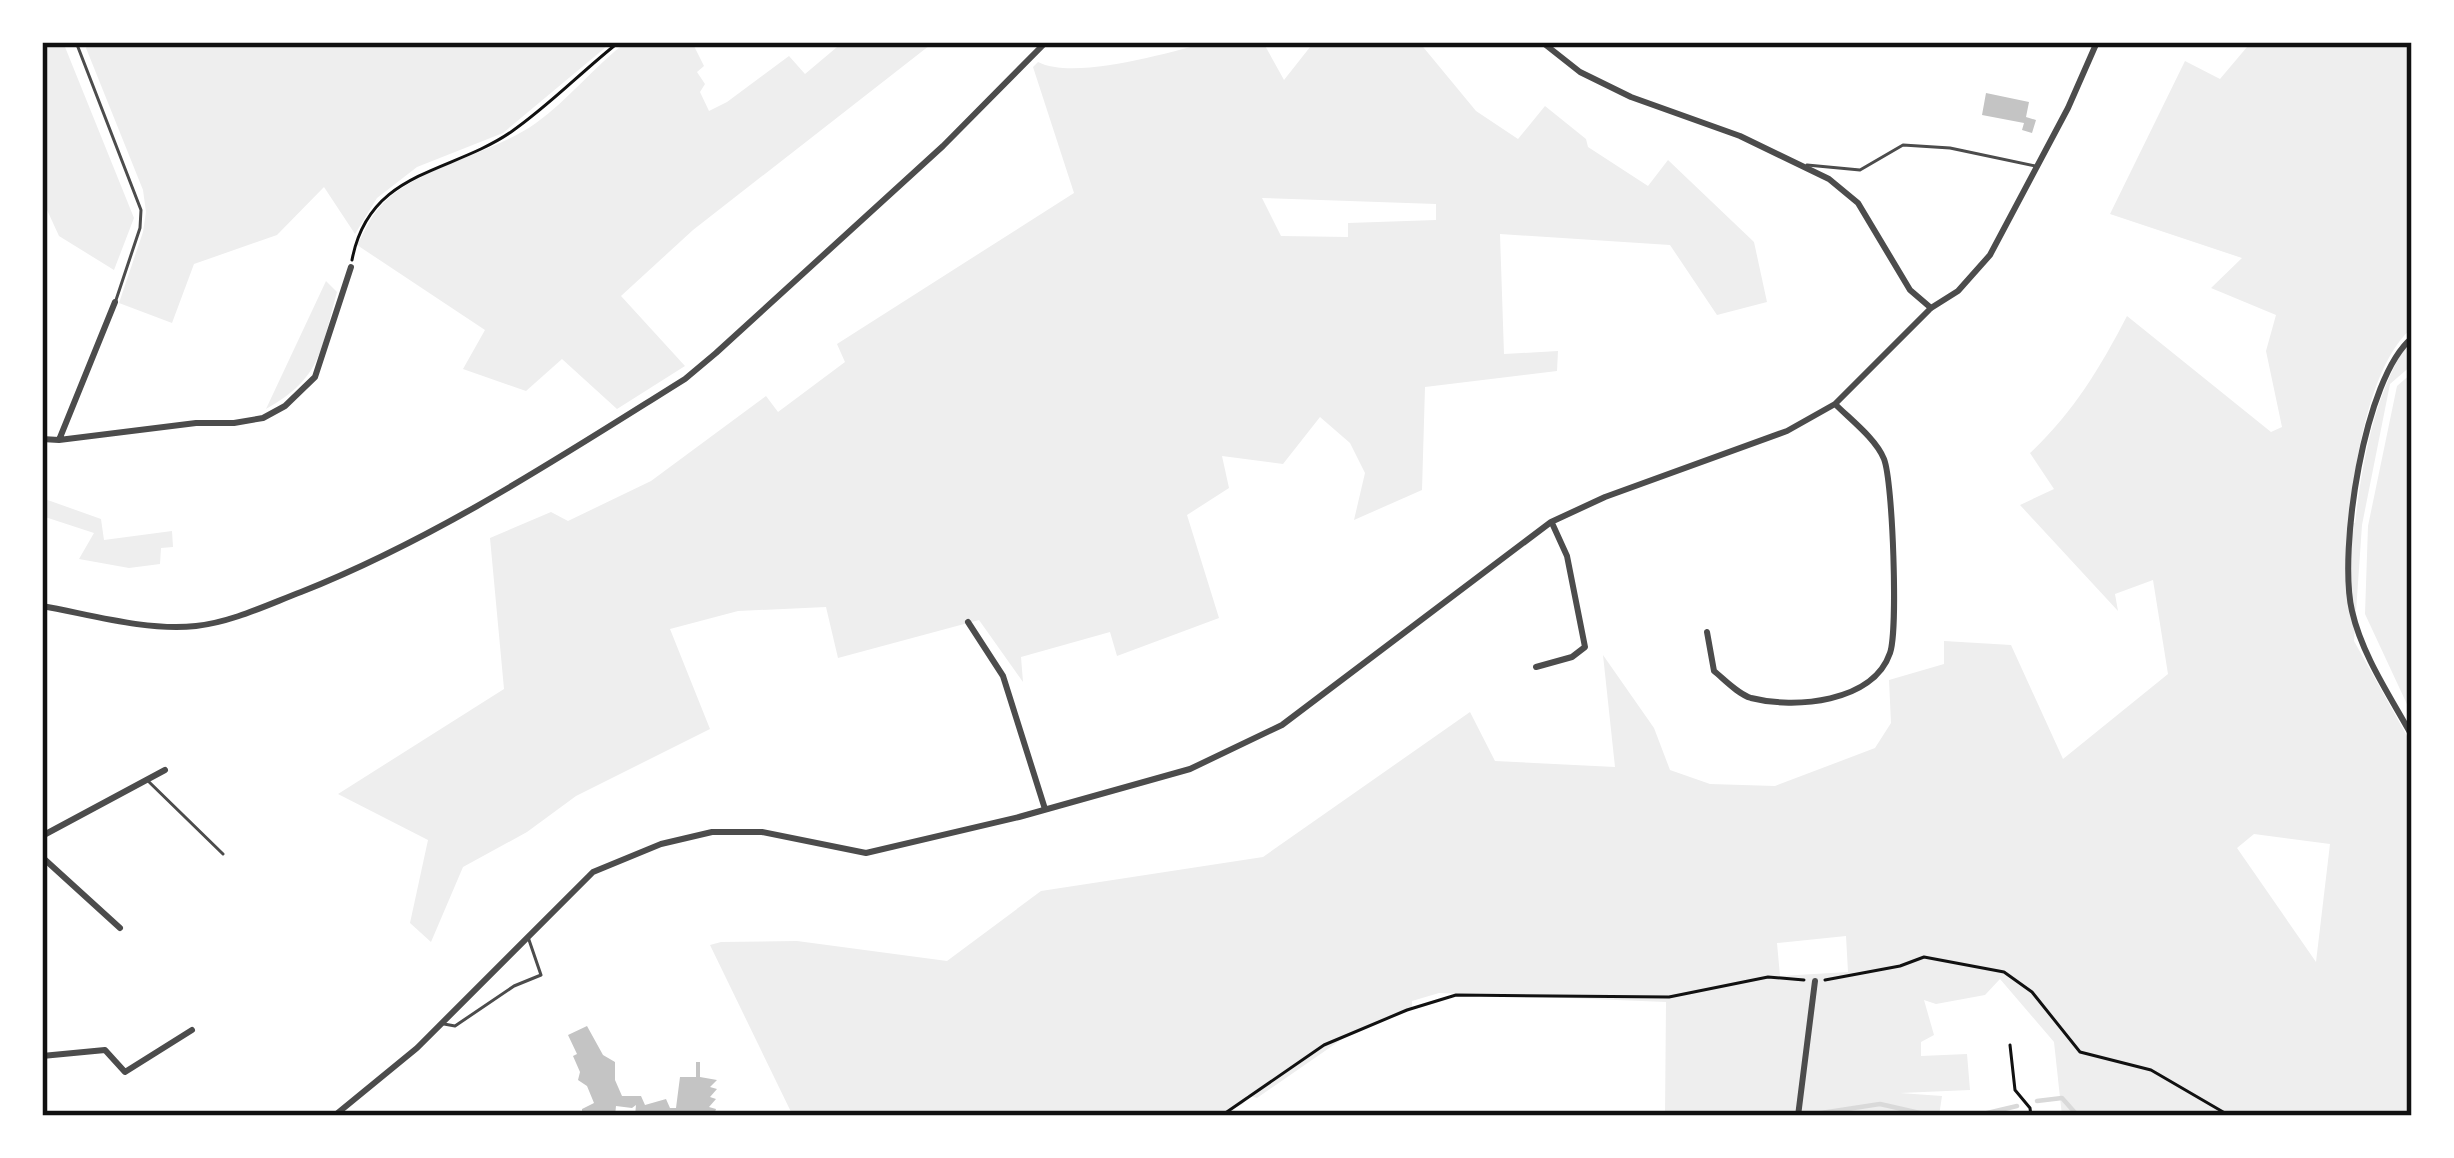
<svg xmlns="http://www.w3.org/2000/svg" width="2454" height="1158" viewBox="0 0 2454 1158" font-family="Inter,sans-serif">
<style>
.green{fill:#eee;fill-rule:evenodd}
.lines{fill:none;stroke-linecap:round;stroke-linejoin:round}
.stream{stroke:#d9d9d9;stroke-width:4.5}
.building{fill:#c4c4c4}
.path{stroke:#111;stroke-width:3}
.service{stroke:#4c4c4c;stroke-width:3}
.minor{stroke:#4c4c4c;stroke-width:6}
.neatline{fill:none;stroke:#111;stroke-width:4.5}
</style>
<rect width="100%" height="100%" fill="#fff"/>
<path class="green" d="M42,42H63L134,218L114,270L59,236L42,199Z
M89,42H612L503,133L417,167L377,198L355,234L324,187L277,235L194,264L172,323L119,303L143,232L146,212L143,190L86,48Z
M626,42H692L704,66L697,72L705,84L700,92L709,111L727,102L789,56L805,74L843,42H934L693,230L621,296L685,366L617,409L562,359L526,391L463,369L485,330L357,245C363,235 368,222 375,213C407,168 489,157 536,123C568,100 594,67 626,42Z
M1210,42H1263L1284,80L1314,42H1419L1476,111L1518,139L1545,106L1586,139L1588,147L1648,186L1668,160L1754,242L1767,302L1717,315L1670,245L1500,234L1504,354L1558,351L1557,371L1425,387L1422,490L1354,520L1365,473L1350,443L1320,417L1283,464L1222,456L1229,488L1187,515L1219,618L1117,656L1110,632L1021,657L1023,682L979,620L838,658L826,607L738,611L670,629L710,729L576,796L527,832L463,867L431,942L410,923L428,840L338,794L504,689L490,538L551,512L568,521L651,481L766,396L778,412L845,362L837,344L1074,193L1033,67L1038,62C1075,81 1170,52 1210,42ZM1262,198L1436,204V220L1348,223V237L1281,236Z
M2240,42H2412V328C2369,364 2354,468 2349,522L2355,523C2363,457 2375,391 2412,336V365L2390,384L2362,525L2354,641L2412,745V1116H2062L2054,1042L2000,979L1985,995L1936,1004L1924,1000L1934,1035L1921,1042V1056L1967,1054L1970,1090L1900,1093L1942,1096L1939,1116H1665L1666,1002L1439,993L1412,1001V1008L1348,1035L1257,1098L1247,1095L1243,1104L1215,1116H793L710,945L721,942L797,941L947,961L1041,891L1263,857L1470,712L1495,761L1615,767L1603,655L1654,728L1670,770L1710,784L1775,786L1875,748L1891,723L1889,680L1944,664V641L2011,645L2063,759L2168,674L2153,580L2115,594L2118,611L2020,505L2054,489L2030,453C2073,413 2100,368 2127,316L2271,432L2282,427L2266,351L2276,315L2211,288L2242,258L2110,214L2185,61L2220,79L2247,47ZM2254,834L2330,844L2316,962L2237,848ZM1846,936L1848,972L1780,976L1777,943Z
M326,281L337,292C321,349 322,378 266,409Z
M2412,373V715L2365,614L2368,526L2397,386Z
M42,498L101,519L104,540L172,531L173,547L161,548L160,564L129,568L79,559L94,533L42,516Z"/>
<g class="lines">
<path class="stream" d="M2037,1101L2062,1098L2078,1116
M1983,1114L2017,1106
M1808,1115L1880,1104L1933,1116"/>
</g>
<path class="building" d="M1986,93L2029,102L2026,117L2036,120L2032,133L2022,130L2024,123L1982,115Z
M587,1026L603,1055L615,1062V1080L622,1096H641L645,1105L666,1099L670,1108H676L680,1077H696V1062H700V1077L717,1080L710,1087L717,1089L710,1097L716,1099L709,1107L716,1109L714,1115L635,1116L636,1105L632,1108L616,1106L615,1116H582V1109L594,1103L587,1086L578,1080L580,1072L573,1056L577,1054L568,1035Z"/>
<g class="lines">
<path class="path" d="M352,260C369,170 450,174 511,132C550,105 582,71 619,42
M1825,980L1900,966L1924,957L2004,972L2032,992L2080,1052L2151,1070L2230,1116
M2010,1045L2015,1090L2030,1108L2031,1116
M1221,1116L1324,1045L1407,1010L1456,995L1669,997L1768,977L1804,980"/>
<path class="service" d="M76,42L141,210L140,228L116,300
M1807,165L1860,170L1903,145L1950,148L2035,166
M146,779L223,854
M444,1024L455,1026L514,986L541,975L528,937"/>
<path class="minor" d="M1542,42L1580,72L1631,97L1740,136L1829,179L1858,203L1910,290L1931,308
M2412,338C2364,377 2338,551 2352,611C2362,655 2390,696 2412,736
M42,439L59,440L196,423H234L263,418L285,406L315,377L351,267
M59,440L115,302
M42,606C92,615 145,631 196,626C232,622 267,605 301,592C437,538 560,457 685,379L716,353L943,146L1046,42
M968,622L1003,676L1045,809
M1707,632L1714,671C1725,680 1738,694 1751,698C1794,709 1873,703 1890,653C1898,630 1893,482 1884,459C1876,439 1851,420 1835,404
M1536,667L1572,657L1585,647L1567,556L1552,523
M42,836L165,770
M42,857L120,928
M42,1056L105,1050L125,1072L192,1030
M334,1116L417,1048L593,872L661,844L712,832H762L866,853L1019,817L1190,769L1282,725L1551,522L1605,497L1787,431L1835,404L1931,308L1958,291L1990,255L2068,108L2097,42
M1798,1116L1815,981"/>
</g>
<rect width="2454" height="1158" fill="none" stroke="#ffffff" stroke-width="90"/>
<rect x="45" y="45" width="2364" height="1068" class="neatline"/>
</svg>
